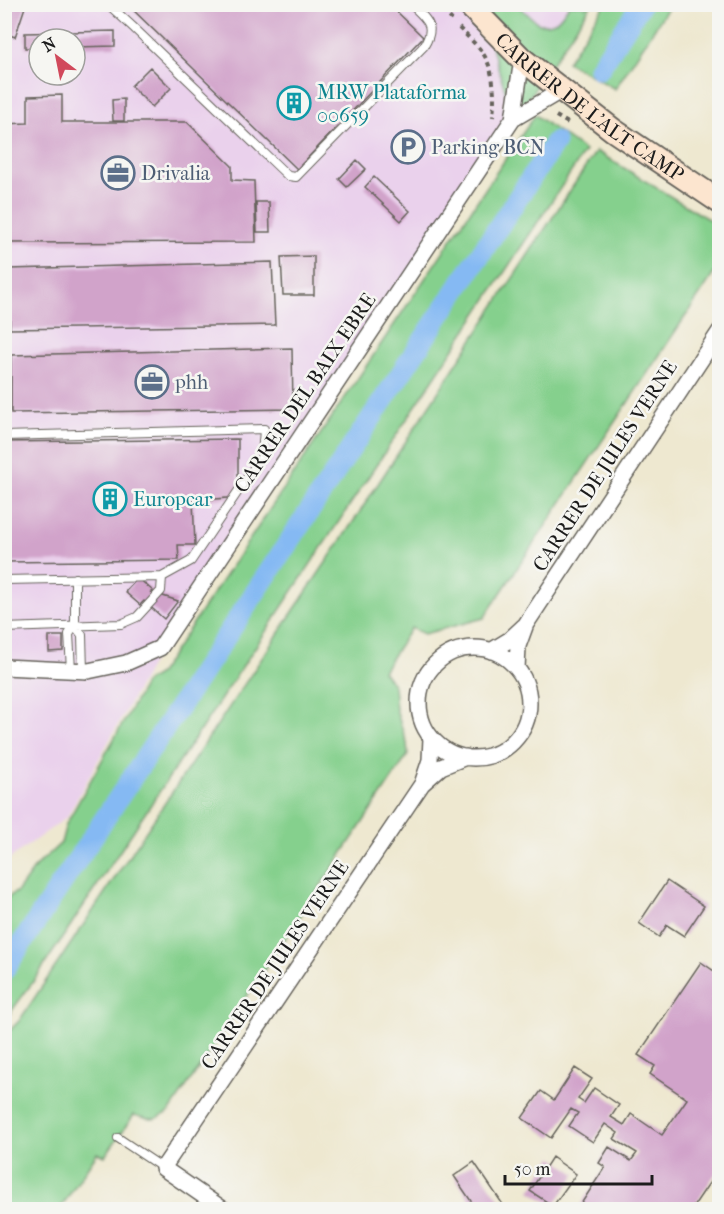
<svg xmlns="http://www.w3.org/2000/svg" width="724" height="1214" viewBox="0 0 724 1214" font-family="'IM FELL French Canon',serif">
<style>
.built{fill:#ead1ec;fill-rule:evenodd}
.green{fill:#85d08d;stroke:#507654;stroke-width:1.5}
.lines{fill:none;stroke-linecap:round;stroke-linejoin:round}
.canal{stroke:#85b9f3;stroke-width:21}
.building{fill:#d1a3ca}
.lane-casing{stroke:#66635b;stroke-width:10}
.street-casing{stroke:#66635b;stroke-width:18}
.secondary-casing{stroke:#66635b;stroke-width:26}
.path{stroke:#66635b;stroke-width:4;stroke-dasharray:4.5 4.5;stroke-linecap:butt}
.lane{stroke:#fff;stroke-width:8}
.street{stroke:#fff;stroke-width:15}
.secondary{stroke:#fce5cf;stroke-width:22}
.labels{text-anchor:middle;dominant-baseline:central;stroke-width:5;stroke-linejoin:round;paint-order:stroke}
.culture-label{font-size:20px;fill:#0d838f;stroke:#f6f6f2;text-anchor:start}
.street-label{font-size:20px;fill:#1c1c1c;stroke:#f6f6f2}
.service-label{font-size:20px;fill:#4e5e75;stroke:#f6f6f2;text-anchor:start}
</style>
<rect width="100%" height="100%" fill="#f6f6f2"/>
<filter id="ink" filterUnits="userSpaceOnUse"><feTurbulence type="fractalNoise" baseFrequency=".0167" numOctaves="2"/><feDisplacementMap in="SourceGraphic" scale="12" xChannelSelector="R" yChannelSelector="G"/><feConvolveMatrix kernelMatrix="1 2 1 2 8 2 1 2 1" color-interpolation-filters="sRGB"/></filter>
<filter id="wash" filterUnits="userSpaceOnUse"><feTurbulence type="fractalNoise" baseFrequency=".008" numOctaves="4" result="noise"/><feDisplacementMap in="SourceGraphic" scale="24" xChannelSelector="R" yChannelSelector="G"/><feGaussianBlur stdDeviation="1.35" result="paint"/><feColorMatrix in="noise" values="0 0 0 0 0 0 0 0 0 0 0 0 0 0 0 0 0 1.4 0 .05"/><feComposite in="paint" operator="in"/></filter>
<g filter="url(#wash)">
<rect width="100%" height="100%" fill="#eee8d0"/>
<path class="built" d="M5,5H591L160,648L67,817L5,862ZM39,39H75V75H39Z"/>
<path class="green" d="M479,5H517L539,24C557,25 560,19 569,5H582L585,7L587,5H591L514,120Z
M604,5H670L615,89L567,62Z
M535,115L585,151L35,979L5,1020V899L18,891L36,866L61,843L66,824L146,682L159,674Z
M596,151L713,222L719,230V266L484,618L424,634L411,628L383,671L394,686L396,710L407,743L408,755L170,1111C155,1122 150,1120 134,1115L105,1156L97,1153L60,1209L5,1210V1035L19,1021L355,519Z"/>
<g class="lines">
<path class="canal" d="M599,69L641,4
M4,970L555,142"/>
</g>
<g id="blocks">
<path class="building" d="M10,4H26L15,37L4,33V23Z
M127,4H389L423,37L297,169Z
M115,31V46L75,47V39H39V48H25V33Z
M150,67L171,88L152,107L131,86Z
M62,95V122H187L232,166V180L254,181L256,242L4,243V124L28,123V96Z
M124,99V121H113L112,100Z
M357,160L366,169L347,187L339,179Z
M374,177L410,211L401,221L365,187Z
M256,202H269L270,232H257Z
M314,256V295H283L281,257Z
M272,262L275,325L10,329L9,269Z
M292,348L293,409L11,413V355Z
M238,439V497L193,501L195,545H178L179,560L4,562V442Z
M138,578L153,591L151,592L178,601L164,619L144,601L140,605L125,592Z
M49,636H63V651L49,652Z
M667,881L704,906L684,936L667,925L659,937L639,923Z
M701,962L717,973L720,970V1167L691,1210H577L605,1167L599,1163L609,1147L631,1161L637,1153L614,1139L618,1133L605,1124L593,1142L569,1126L578,1113L571,1109L551,1138L522,1118L541,1091L554,1100L575,1068L592,1079L578,1099L584,1103L594,1088L619,1105L611,1117L624,1125L631,1114L662,1135L687,1099L650,1074L655,1066L638,1055Z
M552,1157L576,1174L553,1206L530,1191Z
M474,1162L504,1206L499,1210H477L454,1176Z"/>
</g>
</g>
<g filter="url(#ink)">
<use href="#blocks" fill-opacity="0" stroke="#66635b" stroke-width="1.5"/>
<g class="lines">
<g class="lane-casing">
<path id="lane" d="M108,4L134,28L288,176L296,177L424,46C437,25 426,19 411,4
M4,436L264,429L262,456L191,561L162,577L4,580
M75,626L82,635L83,671
M4,628L121,624L137,617L161,591L162,577
M71,670L69,634L75,626V578
M118,1138L163,1168"/>
</g>
<g class="street-casing">
<path id="street" d="M513,119L562,90
M419 703a55 55 0 1 1 110 0a55 55 0 1 1-110 0Z
M491,651L509,640L524,626
M4,667L88,671L126,663L160,648L513,119L522,59
M517,669L518,646L526,624L720,331
M422,784L441,767L466,757
M224,1210L163,1168L422,784L430,760L431,738"/>
</g>
<g class="secondary-casing">
<g id="secondary">
<path id="s1" d="M468,4L522,59L613,130L720,202"/>
</g>
</g>
<path class="path" d="M437,4L452,20
M459,28C467,36 476,44 482,52C495,70 495,97 493,117
M556,116L568,123"/>
<use href="#lane" class="lane"/>
<use href="#street" class="street"/>
<use href="#secondary" class="secondary"/>
</g>
</g>
<defs>
<g id="building-ring" transform="scale(1.725)"><circle r="9.5" fill="#f6f6f2" stroke="#0f9aa8" stroke-width="1.5"/><path d="M-4-6H4V6H1V3H-1V6H-4ZM-2.5-4.3h1.7v1.8h-1.7ZM.8-4.3h1.7v1.8H.8ZM-2.5-1h1.7V.8h-1.7ZM.8-1h1.7V.8H.8Z" fill="#0f9aa8"/></g>
<g id="parking-ring" transform="scale(1.725)"><circle r="9.5" fill="#f6f6f2" stroke="#5c6f8a" stroke-width="1.5"/><path d="M-3.5-5.5H1a3.5 3.5 0 0 1 0 7H-1V5.5H-3.5ZM-1-3.4V-.6H.8a1.4 1.4 0 0 0 0-2.8Z" fill="#5c6f8a"/></g>
<g id="office-ring" transform="scale(1.725)"><circle r="9.5" fill="#f6f6f2" stroke="#5c6f8a" stroke-width="1.5"/><path d="M-6-3h4V-5.5h4V-3h4V5H-6ZM-1-4.5V-3h2v-1.5ZM-6 0V1H6V0Z" fill="#5c6f8a"/></g>
</defs>
<g fill-rule="evenodd">
<use href="#building-ring" x="294" y="103"/>
<use href="#parking-ring" x="408" y="147"/>
<use href="#office-ring" x="118" y="173"/>
<use href="#office-ring" x="152" y="382"/>
<use href="#building-ring" x="110" y="499"/>
</g>
<g class="labels">
<g class="culture-label">
<text x="317" y="92">MRW Plataforma<tspan x="317" dy="23">00659</tspan></text>
<text x="133" y="499">Europcar</text>
</g>
<g class="street-label">
<text stroke="none"><textPath href="#s1" startOffset="160">CARRER DE L'ALT CAMP</textPath></text>
<text transform="translate(305 393) rotate(-56)">CARRER DEL BAIX EBRE</text>
<text transform="translate(605 466) rotate(-57)">CARRER DE JULES VERNE</text>
<text transform="translate(275 965) rotate(-56)">CARRER DE JULES VERNE</text>
</g>
<g class="service-label">
<text x="431" y="147">Parking BCN</text>
<text x="141" y="173">Drivalia</text>
<text x="175" y="382">phh</text>
</g>
</g>
<rect width="724" height="1214" fill="none" stroke="#f6f6f2" stroke-width="24"/>
<g transform="translate(57 57) rotate(328)"><circle r="28" fill="#f6f6f2" stroke="#9f9f9c" stroke-width="1.5"/>
<path d="M0-4.5L10 22L0 15L-10 22Z" fill="#d1495b"/>
<text y="-9" font-size="16" font-weight="bold" text-anchor="middle" fill="#1c1c1c">N</text>
</g>
<path d="M505 1175v9h147v-9" fill="none" stroke="#1c1c1c" stroke-width="3"/>
<text x="514" y="1175" font-size="18" fill="#1c1c1c" stroke="#f6f6f2" stroke-width="4.5" paint-order="stroke">50 m</text>
</svg>
